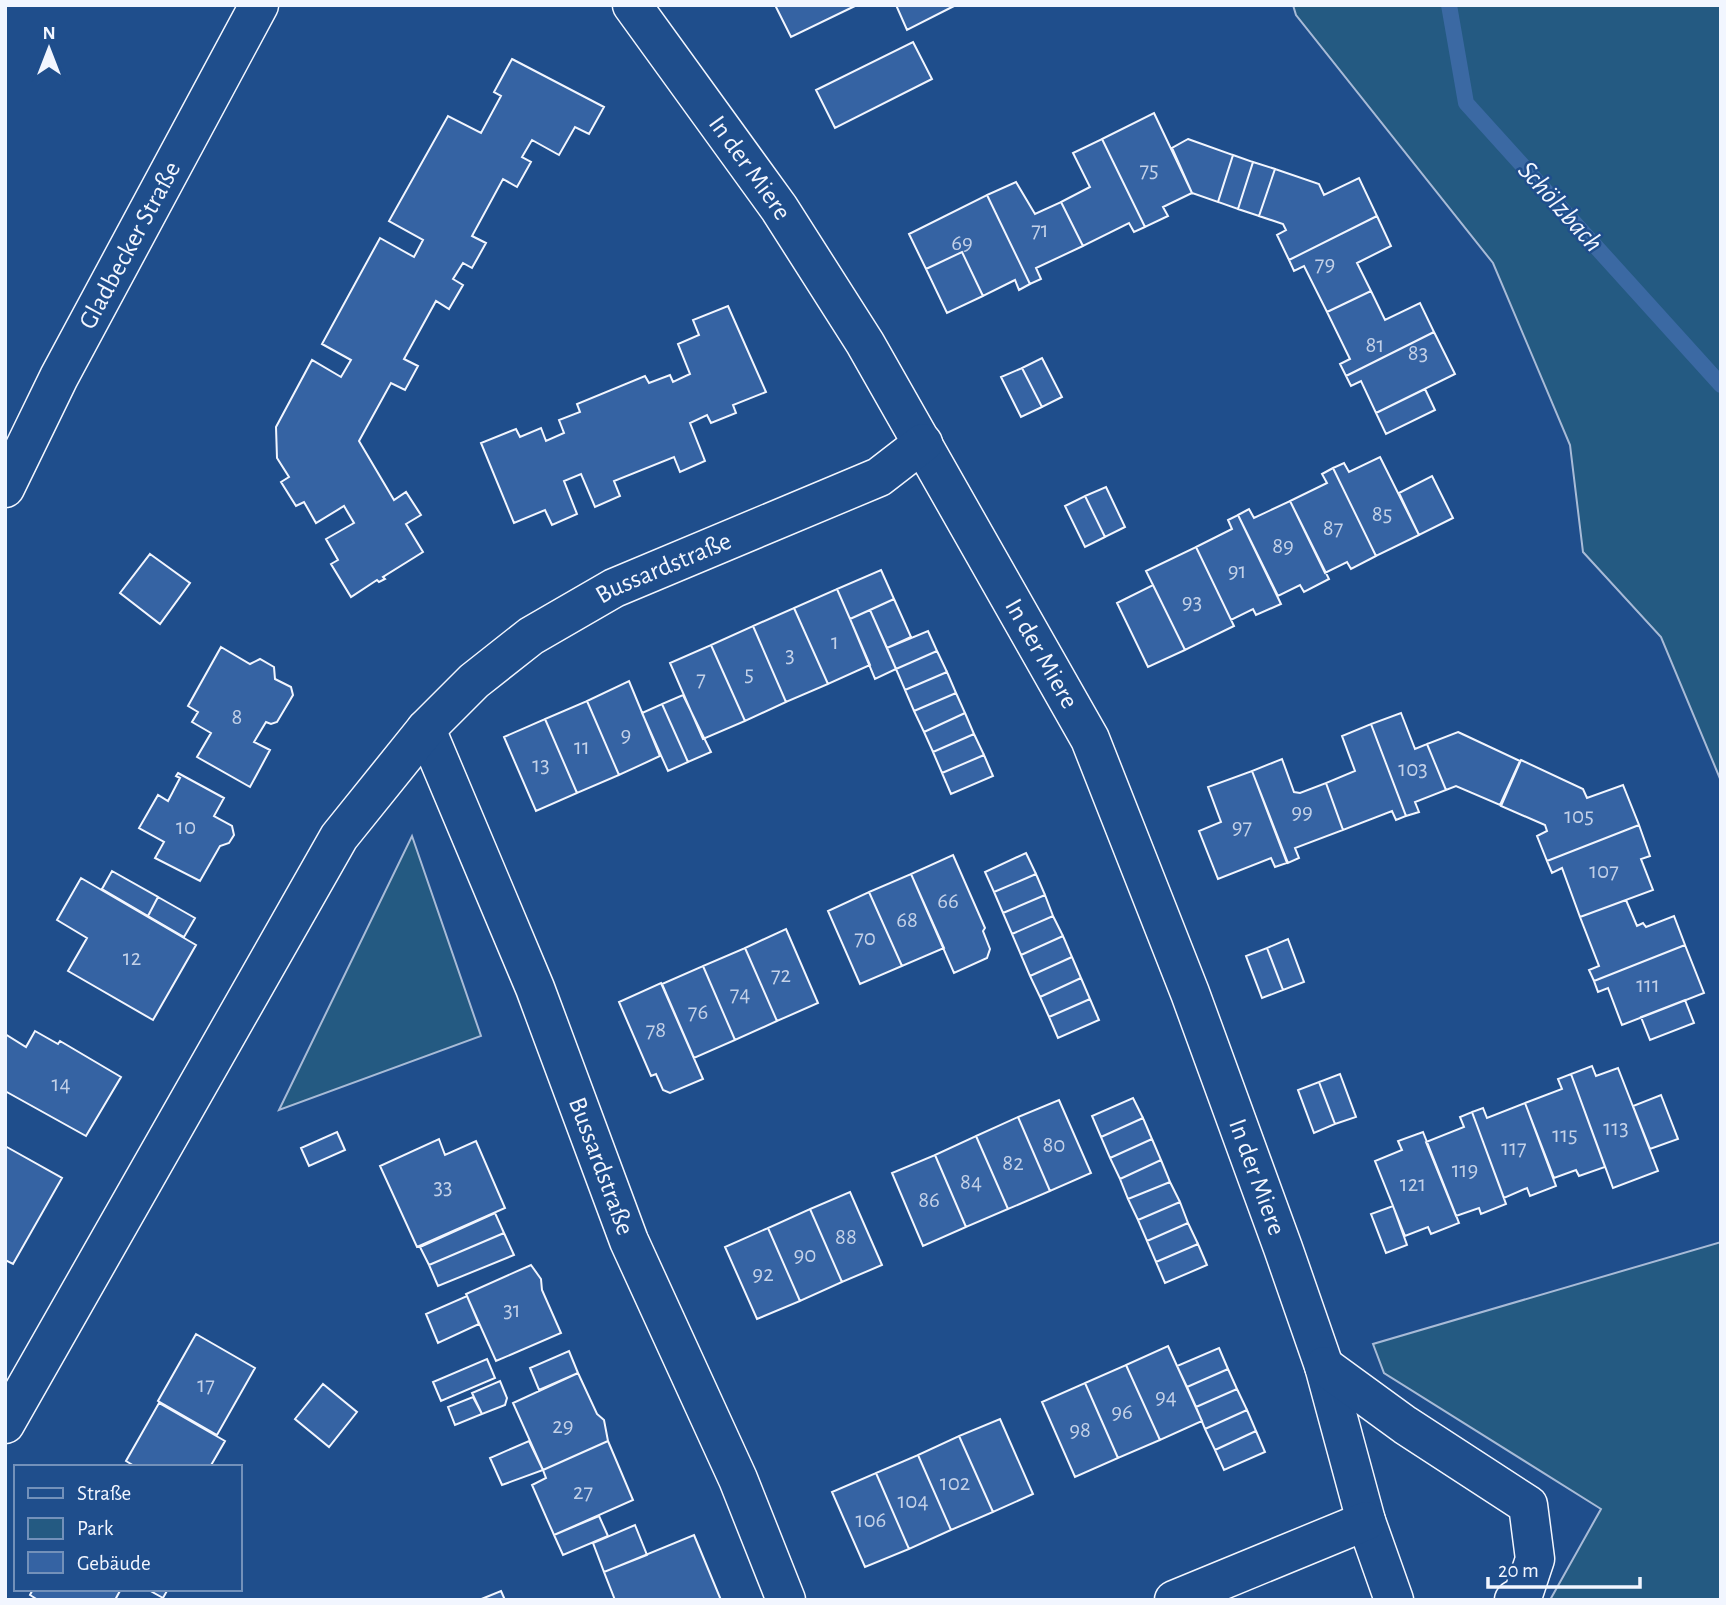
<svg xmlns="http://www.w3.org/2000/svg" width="1726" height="1605" viewBox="0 0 1726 1605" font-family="'Alegreya Sans',sans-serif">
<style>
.green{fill:#245a82;stroke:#a8bbd7;stroke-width:2}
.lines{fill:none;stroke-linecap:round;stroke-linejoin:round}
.stream{stroke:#3b69a3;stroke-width:16}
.building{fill:#3563a3;stroke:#f2f6ff;stroke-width:2}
.street-casing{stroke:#f2f6ff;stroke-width:41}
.secondary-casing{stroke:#f2f6ff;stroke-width:41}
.street{stroke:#1f4e8c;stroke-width:38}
.secondary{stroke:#1f4e8c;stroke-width:38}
.labels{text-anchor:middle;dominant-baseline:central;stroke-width:5;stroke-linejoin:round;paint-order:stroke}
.number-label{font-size:23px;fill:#c3d1e8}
.street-label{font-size:26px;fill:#f2f6ff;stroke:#1f4e8c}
.water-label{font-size:28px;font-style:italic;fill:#f2f6ff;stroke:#1f4e8c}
</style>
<rect width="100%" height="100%" fill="#1f4e8c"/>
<path class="green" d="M1293,5H1721V781L1661,637L1583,552L1570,445L1493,263L1296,15Z
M412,836L481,1036L279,1110Z
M1721,1242V1600H1550L1601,1509L1384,1373L1373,1344Z"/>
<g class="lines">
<path class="stream" d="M1449,5L1466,103L1721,385"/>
</g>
<path class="building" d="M775,5H857L791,37Z
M896,5H956L907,30Z
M913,42L932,79L835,128L816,90Z
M512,59L604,107L589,134L575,127L559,155L532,140L522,157L531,162L517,187L503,179L472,236L486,243L472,268L463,263L453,279L463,285L449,309L436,301L404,359L418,366L405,390L391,383L359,441L394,500L406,492L421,515L406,524L423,552L383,577L385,579L379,582L377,580L351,597L331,564L338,560L326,539L354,523L344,506L316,523L304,502L296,506L281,482L289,477L277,458L276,427L312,360L341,377L351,360L322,344L380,238L414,257L423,240L389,221L448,116L481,133L501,96L494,92Z
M1154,113L1192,193L1163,207L1168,216L1145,227L1102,139Z
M1102,139L1145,227L1134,232L1129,223L1083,246L1061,202L1090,187L1073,153Z
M1188,139L1233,155L1218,202L1192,193L1172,148Z
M1233,155L1253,162L1238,209L1218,202Z
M1253,162L1275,169L1259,216L1238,209Z
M1275,169L1319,184L1324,195L1359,178L1377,216L1289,260L1277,235L1286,230L1283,224L1259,216Z
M1016,182L1035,214L1061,202L1083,246L1036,268L1041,279L1030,284L987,195Z
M987,195L1030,284L1019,290L1015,280L983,296L962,252L926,269L909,234Z
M1377,216L1391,246L1357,263L1371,291L1327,312L1304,266L1294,271L1289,260Z
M962,252L983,296L947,313L926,269Z
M1371,291L1385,320L1420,303L1434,332L1346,376L1340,364L1350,359L1327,312Z
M728,306L766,392L733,405L736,413L711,423L707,415L690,423L705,461L680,472L674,457L614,481L620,496L595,507L581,474L564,481L577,514L552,525L545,510L514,523L481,443L516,429L520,437L541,428L546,441L564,433L559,420L580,412L577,404L645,376L649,383L670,375L673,382L690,374L678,344L699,335L693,320Z
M1434,332L1455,374L1376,413L1361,381L1351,386L1346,376Z
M1042,358L1062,397L1042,407L1022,368Z
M1022,368L1042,407L1021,417L1001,377Z
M1425,389L1435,410L1386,434L1376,413Z
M1380,457L1419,535L1376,556L1333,468L1344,463L1349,472Z
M1333,468L1376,556L1351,569L1347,562L1325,573L1290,501L1327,483L1322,474Z
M1432,476L1453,518L1419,535L1399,493Z
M1106,487L1125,527L1105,537L1085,496Z
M1085,496L1105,537L1085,547L1065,506Z
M1290,501L1329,579L1304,592L1300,585L1278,596L1238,515L1249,509L1254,518Z
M1238,515L1281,604L1256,615L1253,609L1231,620L1196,547L1232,529L1228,520Z
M1196,547L1234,626L1185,650L1146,571Z
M150,554L190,583L160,624L120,593Z
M881,570L894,599L850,619L837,589Z
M1153,585L1185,650L1148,667L1117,603Z
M837,589L870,665L828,684L794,608Z
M894,599L911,637L887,648L870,610Z
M794,608L828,684L786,702L753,626Z
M870,610L896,669L875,679L850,619Z
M753,626L786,702L745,721L711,645Z
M928,631L937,651L896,669L887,648Z
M711,645L745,721L703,739L670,663Z
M221,647L250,664L260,659L274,667L275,679L291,687L293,695L277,722L271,724L266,722L254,742L270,750L250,787L197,757L211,733L192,722L198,712L188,706Z
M937,651L947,672L905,690L896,669Z
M947,672L956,693L914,711L905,690Z
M629,681L660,756L619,775L587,701Z
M956,693L965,713L924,732L914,711Z
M683,695L711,752L688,762L662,704Z
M587,701L619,775L577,793L545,719Z
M662,704L688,762L668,771L642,713Z
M965,713L974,734L933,752L924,732Z
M1401,713L1415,749L1427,744L1446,790L1415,802L1419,812L1406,816L1371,724Z
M545,719L577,793L536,811L504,737Z
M1371,724L1406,816L1396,820L1392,811L1343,830L1326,783L1355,771L1342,736Z
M1458,732L1520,761L1500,805L1456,786L1446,790L1427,744Z
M974,734L984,755L942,773L933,752Z
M984,755L993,776L951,794L942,773Z
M1282,759L1294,792L1300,793L1326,783L1343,830L1295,848L1299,858L1288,863L1252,771Z
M1521,760L1583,789L1587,798L1623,785L1639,825L1547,861L1537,836L1547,831L1545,825L1501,806Z
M1252,771L1287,863L1275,867L1271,858L1218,879L1199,831L1221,822L1208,787Z
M178,773L224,798L214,816L232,826L234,835L229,843L220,846L200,881L155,858L164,842L139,828L158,795L168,801L180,778L176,776Z
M1639,825L1650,856L1641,859L1653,890L1580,917L1562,868L1552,873L1547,861Z
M1026,853L1036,874L994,892L985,872Z
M953,855L985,928L983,931L990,949L987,958L954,973L911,874Z
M112,871L158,897L148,916L102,889Z
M911,874L944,948L902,966L869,892Z
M1036,874L1045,895L1003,913L994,892Z
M81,878L196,945L153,1020L68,971L87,938L57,920Z
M869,892L902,966L860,984L828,911Z
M1045,895L1053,916L1012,934L1003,913Z
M158,897L195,918L184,937L148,916Z
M1626,900L1637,926L1643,923L1646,927L1674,916L1685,945L1594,981L1589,970L1599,966L1580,917Z
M1053,916L1063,936L1021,955L1012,934Z
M786,929L818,1003L777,1021L745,948Z
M1063,936L1072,957L1030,976L1021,955Z
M1288,939L1304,982L1283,990L1267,948Z
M1685,945L1704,993L1622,1025L1608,988L1598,992L1594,981Z
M745,948L777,1021L735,1040L703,966Z
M1267,948L1283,990L1262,998L1246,956Z
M1072,957L1081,978L1040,997L1030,976Z
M703,966L735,1040L694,1058L662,984Z
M1081,978L1090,999L1049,1017L1040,997Z
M661,983L703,1079L670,1093L663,1090L656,1074L651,1076L619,1002Z
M1090,999L1099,1020L1058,1038L1049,1017Z
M1685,1000L1694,1023L1650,1040L1641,1017Z
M35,1031L58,1044L60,1041L121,1077L86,1136L5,1091V1034L26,1047Z
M1592,1066L1596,1076L1618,1068L1658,1171L1613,1188L1571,1074Z
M1340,1074L1356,1117L1335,1124L1319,1082Z
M1571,1074L1605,1167L1579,1176L1576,1170L1554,1178L1525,1103L1562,1089L1558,1079Z
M1319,1082L1335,1124L1314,1133L1298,1090Z
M1661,1095L1678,1139L1650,1149L1633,1106Z
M1133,1098L1143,1118L1101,1137L1092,1116Z
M1059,1100L1091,1173L1050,1191L1018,1117Z
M1525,1103L1556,1186L1530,1196L1527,1188L1504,1198L1472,1112L1483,1108L1487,1118Z
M1472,1112L1506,1204L1481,1214L1479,1208L1456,1216L1426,1142L1464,1127L1460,1117Z
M1018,1117L1050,1191L1008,1209L976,1136Z
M1143,1118L1152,1139L1110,1158L1101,1137Z
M337,1132L345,1150L309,1166L301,1148Z
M1423,1132L1459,1223L1431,1234L1428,1227L1405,1236L1375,1161L1402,1150L1398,1141Z
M976,1136L1008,1209L966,1227L935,1155Z
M439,1139L445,1155L476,1141L505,1208L417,1247L380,1166Z
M1152,1139L1161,1160L1120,1179L1110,1158Z
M5,1146L62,1178L13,1264L5,1260Z
M935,1155L966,1227L923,1246L892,1173Z
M1161,1160L1170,1182L1128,1199L1120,1179Z
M1170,1182L1180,1202L1138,1220L1128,1199Z
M850,1192L882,1265L842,1282L810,1209Z
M1180,1202L1188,1223L1147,1241L1138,1220Z
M1393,1206L1407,1245L1386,1253L1371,1214Z
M810,1209L842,1282L800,1301L768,1228Z
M495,1213L504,1233L429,1265L420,1247Z
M1188,1223L1198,1244L1156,1262L1147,1241Z
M768,1228L800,1301L757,1319L725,1247Z
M504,1233L514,1255L438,1286L429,1265Z
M1198,1244L1207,1265L1165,1283L1156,1262Z
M531,1265L541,1279L542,1290L561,1333L496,1361L466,1294Z
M467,1296L479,1324L438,1343L426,1314Z
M196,1334L255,1368L217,1435L158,1401Z
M1168,1346L1202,1421L1160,1440L1126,1365Z
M1219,1348L1228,1369L1187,1387L1177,1366Z
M569,1351L578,1373L539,1390L530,1368Z
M487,1359L495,1378L441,1401L433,1382Z
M1126,1365L1160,1440L1118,1458L1085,1383Z
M1228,1369L1237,1389L1196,1407L1187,1387Z
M578,1373L597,1414L604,1420L608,1441L543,1470L513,1403Z
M500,1381L507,1398L505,1405L482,1414L472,1393Z
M1085,1383L1118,1458L1075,1477L1042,1402Z
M323,1384L357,1412L329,1447L295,1419Z
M1237,1389L1247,1410L1205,1429L1196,1407Z
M473,1397L482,1414L455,1425L448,1407Z
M159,1403L225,1441L210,1467H136L126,1461Z
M1247,1410L1256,1431L1215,1450L1205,1429Z
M1000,1419L1033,1494L993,1512L959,1436Z
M1256,1431L1265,1452L1224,1470L1215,1450Z
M959,1436L993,1512L951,1530L918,1455Z
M529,1441L543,1470L502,1485L490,1458Z
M608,1441L633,1500L554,1535L532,1485L546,1478L543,1470Z
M918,1455L951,1530L909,1549L876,1473Z
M876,1473L909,1549L865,1567L832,1492Z
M599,1516L608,1536L563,1555L554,1535Z
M635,1525L647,1555L604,1572L593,1543Z
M694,1535L721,1600H615L604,1572Z
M33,1589H121L115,1600H38L30,1595Z
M147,1589H168L163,1598Z
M501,1591L505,1600H479Z"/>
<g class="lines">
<g class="street-casing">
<g id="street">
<path id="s1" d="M632,5L779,208L865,343L1090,739L1190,993L1283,1248L1324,1366L1366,1521L1394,1600"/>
<path id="s2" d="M426,729L535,988L629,1241L738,1479L786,1600"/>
<path d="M1324,1366L1405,1425L1528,1505L1535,1559L1523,1595L1514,1600"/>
<path id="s3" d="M5,1424L339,837L426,729L474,681L531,636L614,588L879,477L923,443"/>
<path d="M1174,1600L1366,1521"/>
</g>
</g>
<g class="secondary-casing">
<g id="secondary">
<path id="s4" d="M5,488L59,377L259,5"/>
</g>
</g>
<use href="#street" class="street"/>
<use href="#secondary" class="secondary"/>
</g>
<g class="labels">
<g class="number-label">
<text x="1149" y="170">75</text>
<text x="1040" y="230">71</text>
<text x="962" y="243">69</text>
<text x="1325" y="264">79</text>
<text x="1375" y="345">81</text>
<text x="1418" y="353">83</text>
<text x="1382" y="514">85</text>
<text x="1333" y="528">87</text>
<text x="1283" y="546">89</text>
<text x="1237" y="571">91</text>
<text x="1192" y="602">93</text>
<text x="835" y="642">1</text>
<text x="790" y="655">3</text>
<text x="749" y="674">5</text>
<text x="701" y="679">7</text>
<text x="237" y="717">8</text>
<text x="626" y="735">9</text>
<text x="582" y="747">11</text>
<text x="541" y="765">13</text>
<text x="1413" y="769">103</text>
<text x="1302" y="812">99</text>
<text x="1579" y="816">105</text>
<text x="186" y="827">10</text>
<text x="1242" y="827">97</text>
<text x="1604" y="871">107</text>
<text x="948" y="901">66</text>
<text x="907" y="920">68</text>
<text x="865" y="938">70</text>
<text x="132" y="958">12</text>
<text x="781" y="975">72</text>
<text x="1648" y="985">111</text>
<text x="740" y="994">74</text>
<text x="698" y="1012">76</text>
<text x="656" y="1030">78</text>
<text x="61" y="1084">14</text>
<text x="1616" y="1128">113</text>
<text x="1565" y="1135">115</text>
<text x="1054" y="1145">80</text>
<text x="1514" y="1148">117</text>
<text x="1013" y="1163">82</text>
<text x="1465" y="1170">119</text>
<text x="971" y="1182">84</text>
<text x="1413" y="1184">121</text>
<text x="443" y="1187">33</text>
<text x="929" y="1200">86</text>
<text x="846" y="1237">88</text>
<text x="805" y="1255">90</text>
<text x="763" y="1274">92</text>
<text x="512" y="1310">31</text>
<text x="206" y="1385">17</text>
<text x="1166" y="1397">94</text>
<text x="1122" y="1412">96</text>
<text x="563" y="1426">29</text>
<text x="1080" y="1430">98</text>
<text x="955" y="1483">102</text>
<text x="583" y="1492">27</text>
<text x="913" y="1501">104</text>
<text x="871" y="1520">106</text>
</g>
<g class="street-label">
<text stroke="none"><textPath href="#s1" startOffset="201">In der Miere</textPath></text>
<text stroke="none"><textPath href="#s4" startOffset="273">Gladbecker Straße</textPath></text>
<text stroke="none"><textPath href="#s3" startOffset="1104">Bussardstraße</textPath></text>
<text stroke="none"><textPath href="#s1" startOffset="768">In der Miere</textPath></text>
<text stroke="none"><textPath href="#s2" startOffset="471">Bussardstraße</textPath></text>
<text stroke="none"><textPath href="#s1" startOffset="1335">In der Miere</textPath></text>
</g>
<g class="water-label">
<text transform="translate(1560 207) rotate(48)">Schölzbach</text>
</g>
</g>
<rect width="1726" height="1605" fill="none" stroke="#f2f6ff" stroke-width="14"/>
<rect x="14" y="1465" width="228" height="126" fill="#1f4e8c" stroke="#7391ba" stroke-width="2"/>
<rect x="28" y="1488" width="35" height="10" fill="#1f4e8c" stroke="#7391ba" stroke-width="2"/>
<text x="77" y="1500" font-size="21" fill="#f2f6ff">Straße</text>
<rect x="28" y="1518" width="35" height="21" fill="#245a82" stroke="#7391ba" stroke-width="2"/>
<text x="77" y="1535" font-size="21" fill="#f2f6ff">Park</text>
<rect x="28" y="1552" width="35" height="21" fill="#3563a3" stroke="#7391ba" stroke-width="2"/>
<text x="77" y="1570" font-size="21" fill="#f2f6ff">Gebäude</text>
<g transform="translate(49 49)" stroke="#1f4e8c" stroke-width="5" paint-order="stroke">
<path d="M0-5L12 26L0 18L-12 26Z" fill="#f2f6ff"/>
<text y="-10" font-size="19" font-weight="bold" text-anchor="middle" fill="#f2f6ff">N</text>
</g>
<path d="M1488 1577v10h152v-10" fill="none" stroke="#f2f6ff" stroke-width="3.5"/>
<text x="1498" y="1577" font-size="21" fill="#f2f6ff" stroke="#1f4e8c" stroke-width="5" paint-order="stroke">20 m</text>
</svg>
